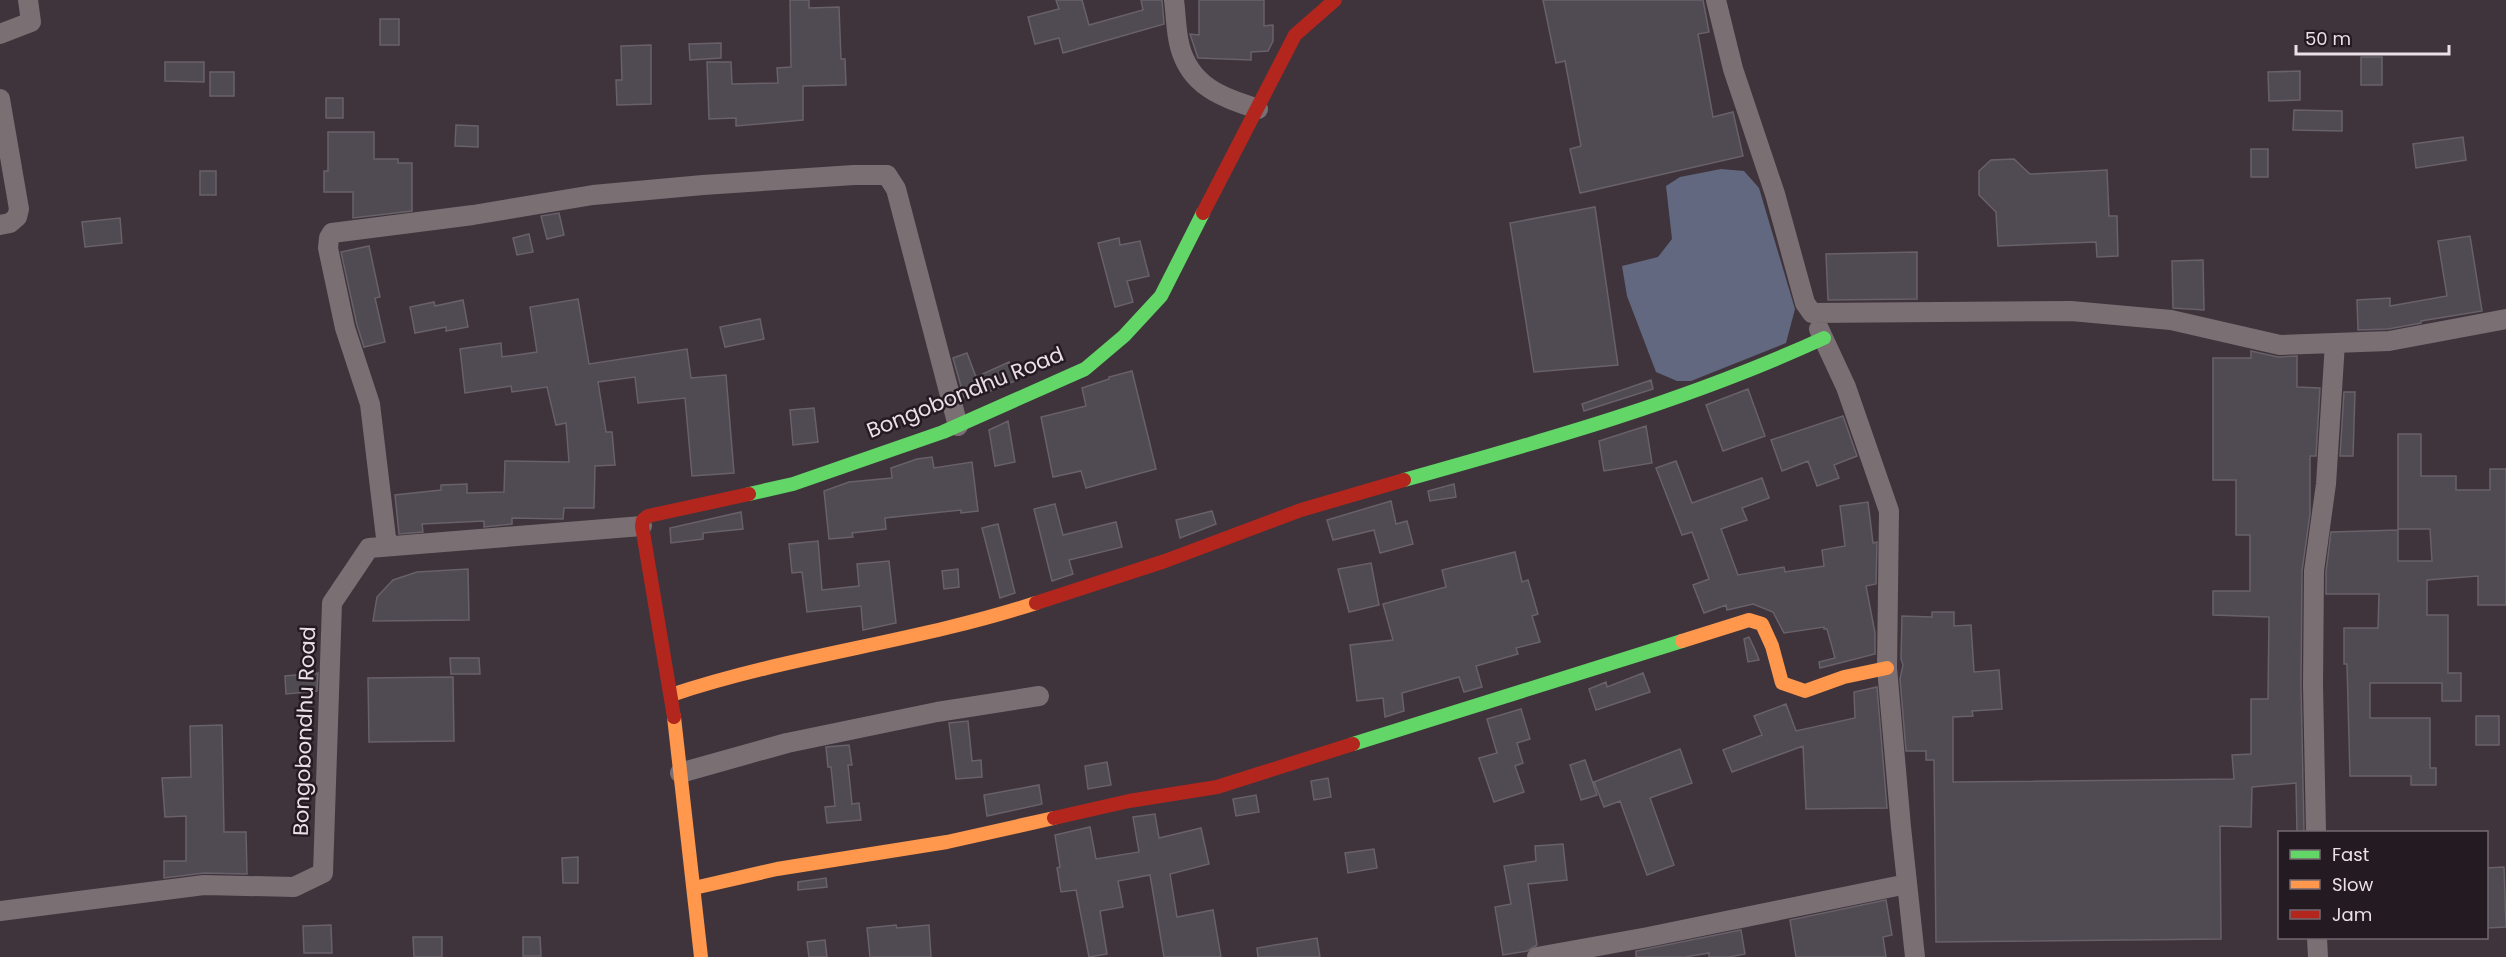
<svg xmlns="http://www.w3.org/2000/svg" width="2506" height="957" viewBox="0 0 2506 957" font-family="Poppins,sans-serif">
<style>
.water{fill:#61687f}
.building{fill:#504a52;stroke:#686169;stroke-width:1.5}
.lines{fill:none;stroke-linecap:round;stroke-linejoin:round}
.street{stroke:#7a6f72;stroke-width:20}
.fast{stroke:#63d668;stroke-width:14}
.slow{stroke:#ff974d;stroke-width:14}
.jam{stroke:#b3261e;stroke-width:14}
.labels{text-anchor:middle;dominant-baseline:central;stroke-width:5;stroke-linejoin:round;paint-order:stroke}
.street-label{font-size:21px;fill:#ecdfe8;stroke:#241a21}
</style>
<rect width="100%" height="100%" fill="#3f343c"/>
<path class="water" d="M1721,169L1744,171L1759,188L1795,309L1786,343L1691,381H1677L1656,372L1627,296L1622,266L1658,257L1672,239L1666,186L1680,177Z"/>
<path class="building" d="M790,0H809V8L839,7L841,59H845L846,85L803,86V120L736,126V118L709,119L707,62H731L732,84L778,83L777,68L791,67Z
M1056,0H1082L1089,25L1143,10L1141,0H1162L1164,24L1063,53L1059,38L1035,44L1028,17L1059,9Z
M1199,0H1264V26L1273,25V41L1268,51L1251,52V60L1198,58L1190,34L1199,35Z
M1543,0H1703L1709,32L1698,34L1713,117L1733,112L1743,156L1580,193L1570,149L1581,146L1565,61L1556,63Z
M380,19H399V45H380Z
M721,43V58L690,60L689,44Z
M651,45V104L617,105L616,80H622L621,46Z
M2361,57H2382V85H2361Z
M165,62H204V82L165,81Z
M2300,71V100L2269,101L2268,72Z
M210,72H234V96H210Z
M326,98H343V118H326Z
M2294,110L2342,111V131L2293,130Z
M456,125L478,126V147L455,146Z
M328,132H374V159H398V163H412V211L353,218V192H324V171H328Z
M2463,137L2466,160L2416,168L2413,144Z
M2251,149H2268V177H2251Z
M2014,159L2030,174L2107,170L2109,216H2117L2118,256L2097,257L2096,242L1998,246L1996,212L1979,195V171L1991,160Z
M200,171H216V195H200Z
M1595,207L1618,365L1534,372L1510,223Z
M559,213L564,235L547,239L541,216Z
M120,218L122,243L85,247L82,222Z
M529,234L533,252L517,255L513,238Z
M2470,236L2482,311L2421,321V323L2388,329L2358,330L2357,300L2390,298V306L2447,296L2438,241Z
M1119,238L1120,245L1140,241L1149,276L1127,281L1133,302L1115,307L1098,243Z
M369,246L380,297L375,298L385,342L364,347L357,325L341,252Z
M1917,252V299L1828,300L1826,254Z
M2203,260L2204,310L2173,308L2172,261Z
M578,299L589,364L687,349L691,378L726,375L734,473L692,476L685,398L638,403L635,377L598,382L606,432H612L615,465L595,466L594,508H564L563,519L512,518V524L484,527V521L422,524L423,532L399,534L395,495L441,490V485L467,484V493L504,492L505,461L569,462L566,423L556,425L547,387L512,392L511,386L465,393L460,349L501,343L502,357L537,352L530,307Z
M463,300L468,327L446,331V327L415,333L410,307L434,302L435,306Z
M760,319L764,339L725,347L720,327Z
M2251,351L2278,357L2297,356V387L2320,388L2316,456H2310V514L2302,571L2301,685L2304,832H2297L2296,783L2252,787L2251,827L2220,826L2221,939L1936,942L1934,760H1926V751H1906L1900,679L1903,665L1901,659L1902,616L1932,617V612H1954V626L1971,625L1974,672L1999,670L2002,709L1972,711L1973,716L1953,717V782L2234,779L2232,755L2251,754V699H2268L2269,617L2213,615V591H2250V535H2236V480H2213V358H2251Z
M967,353L976,377L1009,362L1017,380L983,394V391L964,397L953,358Z
M1132,371L1156,469L1086,488L1081,471L1053,477L1041,417L1086,406L1082,388L1109,379V377Z
M1651,380L1653,389L1584,411L1582,404Z
M1748,389L1765,436L1723,451L1706,405Z
M2344,392H2355L2353,456H2340Z
M814,408L818,442L793,445L790,410Z
M1843,416L1857,456L1834,465L1839,478L1817,486L1808,461L1782,471L1771,440Z
M1008,421L1015,462L995,466L989,430Z
M1646,426L1652,463L1604,471L1599,441Z
M2398,434H2421V476H2456V490H2490V469H2506V605H2478V576L2427,580V615H2448V673H2461V701H2442V683H2370V718H2430V768H2436V785H2411V776H2350L2347,664H2344V628H2378L2379,594H2326V572L2331,532L2398,530V561H2432L2430,529H2398Z
M932,457L934,468L972,462L978,511L961,513V510L885,518L886,529L852,533L853,537L829,539L824,491L849,482L892,478L891,468L917,459Z
M1676,461L1692,503L1762,478L1769,498L1742,508L1747,520L1721,529L1738,575L1784,567L1785,572L1824,566L1822,550L1845,546L1840,506L1868,502L1873,543L1877,542L1876,584L1866,586L1875,633V654L1820,668L1819,662L1835,658L1827,629H1824V627L1784,633L1773,612L1753,604L1727,610L1726,605L1704,613L1693,585L1709,579L1692,532L1682,535L1656,468Z
M1454,484L1456,497L1430,501L1428,491Z
M1391,501L1396,524L1407,521L1413,544L1380,553L1374,530L1333,540L1327,520Z
M1055,504L1063,535L1116,522L1122,547L1069,560L1073,574L1052,581L1034,509Z
M1212,511L1216,524L1180,538L1176,520Z
M741,512L743,529L703,533V539L671,543L670,528Z
M998,524L1015,593L1000,598L982,528Z
M818,541L822,590L859,586L857,564L889,561L896,623L863,630L861,606L807,612L802,572L792,573L789,544Z
M1515,552L1522,582L1528,580L1538,614L1532,616L1540,642L1516,648L1518,654L1476,666L1482,687L1464,692L1459,677L1402,693L1404,711L1385,717L1383,698L1357,701L1350,645L1393,640L1383,604L1446,587L1442,570Z
M1371,563L1379,605L1349,612L1338,569Z
M468,569L469,620L373,621L377,597L393,580L417,572Z
M958,569L959,587L944,589L942,571Z
M1749,637L1756,652L1759,660L1748,662L1744,639Z
M450,658H479L480,674H451Z
M318,673L317,691L286,694L285,676Z
M1643,673L1650,692L1596,710L1589,689L1606,682L1607,687Z
M453,677L454,741L369,742L368,678Z
M1877,687L1887,808L1806,809L1803,746L1732,772L1723,750L1762,735L1754,716L1786,704L1796,731L1855,718L1854,692Z
M1521,709L1530,739L1517,743L1523,763L1515,766L1524,792L1494,802L1479,758L1497,753L1487,719Z
M2476,716H2499V745H2476Z
M968,721L972,761L981,760L982,777L956,779L949,723Z
M222,725L224,832H246L247,874L204,873L164,878V861H186V816L165,817L162,778L191,777L190,726Z
M849,745L852,765H848L852,804L859,803L861,820L827,823L825,807L835,806L831,767H828L826,747Z
M1680,749L1692,783L1650,798L1674,865L1647,875L1620,801L1604,807L1594,782Z
M1585,760L1597,795L1581,800L1570,765Z
M1107,762L1111,785L1088,789L1085,766Z
M1328,778L1331,797L1314,800L1311,781Z
M1039,785L1042,804L987,816L984,795Z
M1256,795L1259,812L1236,816L1233,799Z
M1155,814L1159,838L1201,828L1209,864L1170,874L1177,917L1213,910L1221,957H1164L1150,875L1118,881L1123,907L1100,911L1107,954L1089,957L1076,890L1061,892L1057,868L1060,867L1055,835L1090,827L1096,859L1139,852L1133,817Z
M1563,844L1567,880L1528,884L1537,945L1527,951L1503,955L1495,907L1511,904L1504,866L1536,861L1535,846Z
M1374,849L1377,868L1348,873L1345,853Z
M578,857V883H563L562,858Z
M2504,867L2506,927L2487,928V868Z
M826,878L827,887L798,890V882Z
M1886,900L1892,935L1883,937L1886,957H1796L1790,920Z
M331,925L332,953H304L303,926Z
M896,925L897,928L929,925L931,957H870L867,928Z
M1741,930L1745,954L1729,957H1709V953L1685,957H1636V951Z
M413,937H442V957H414Z
M523,937H540L541,956H523Z
M1317,938L1320,957H1258L1257,948Z
M825,940L827,957H809L807,942Z"/>
<g class="lines">
<path class="street" d="M1174,0C1176,15 1176,33 1180,47C1191,87 1222,97 1258,109
M1716,0L1733,69L1775,194L1805,303L1812,313L2071,311L2171,320L2280,345L2389,341L2506,319
M0,34L31,22L28,0
M0,99L19,209L17,217L10,223L0,225
M1819,329L1846,387L1889,511L1887,668L1901,827L1915,957
M387,546L370,404L345,328L328,248L329,238L332,233L473,215L593,195L703,185L854,175H887L896,189L958,426
M680,773L787,743L937,712L1039,696
M2316,832L2313,685L2314,571L2326,484L2335,343
M0,911L204,885L294,887L323,873L332,603L369,548L642,526
M2317,938L2318,957
M1537,957L1648,937L1907,884"/>
<path class="fast" d="M1404,480C1547,440 1689,400 1824,338
M749,494L793,484L943,432L1085,369L1124,336L1161,296L1203,213
M1353,744L1682,641"/>
<path class="slow" d="M1682,641L1749,620L1762,624L1772,646L1782,683L1805,691L1844,677L1887,668
M671,695C790,655 917,642 1036,603
M674,717L701,957
M694,888L777,869L947,842L1054,818"/>
<path class="jam" d="M1203,213L1295,35L1335,0
M1036,603L1165,561L1301,510L1404,480
M674,717L642,526L643,520L648,516L749,494
M1054,818L1129,801L1217,787L1353,744"/>
</g>
<g class="labels">
<g class="street-label">
<text transform="translate(965 392) rotate(-22)">Bongobondhu Road</text>
<text transform="translate(304 731) rotate(-88)">Bongobondhu Road</text>
</g>
</g>
<rect x="2278" y="831" width="210" height="108" fill="#241a21" stroke="#746971" stroke-width="1.5"/>
<rect x="2290" y="850" width="30" height="9" fill="#63d668" stroke="#746971" stroke-width="1.5"/>
<text x="2332" y="861" font-size="18" fill="#ecdfe8">Fast</text>
<rect x="2290" y="880" width="30" height="9" fill="#ff974d" stroke="#746971" stroke-width="1.5"/>
<text x="2332" y="891" font-size="18" fill="#ecdfe8">Slow</text>
<rect x="2290" y="910" width="30" height="9" fill="#b3261e" stroke="#746971" stroke-width="1.5"/>
<text x="2332" y="921" font-size="18" fill="#ecdfe8">Jam</text>
<path d="M2296 45v9h153v-9" fill="none" stroke="#ecdfe8" stroke-width="3"/>
<text x="2305" y="45" font-size="18" fill="#ecdfe8" stroke="#241a21" stroke-width="4.5" paint-order="stroke">50 m</text>
</svg>
